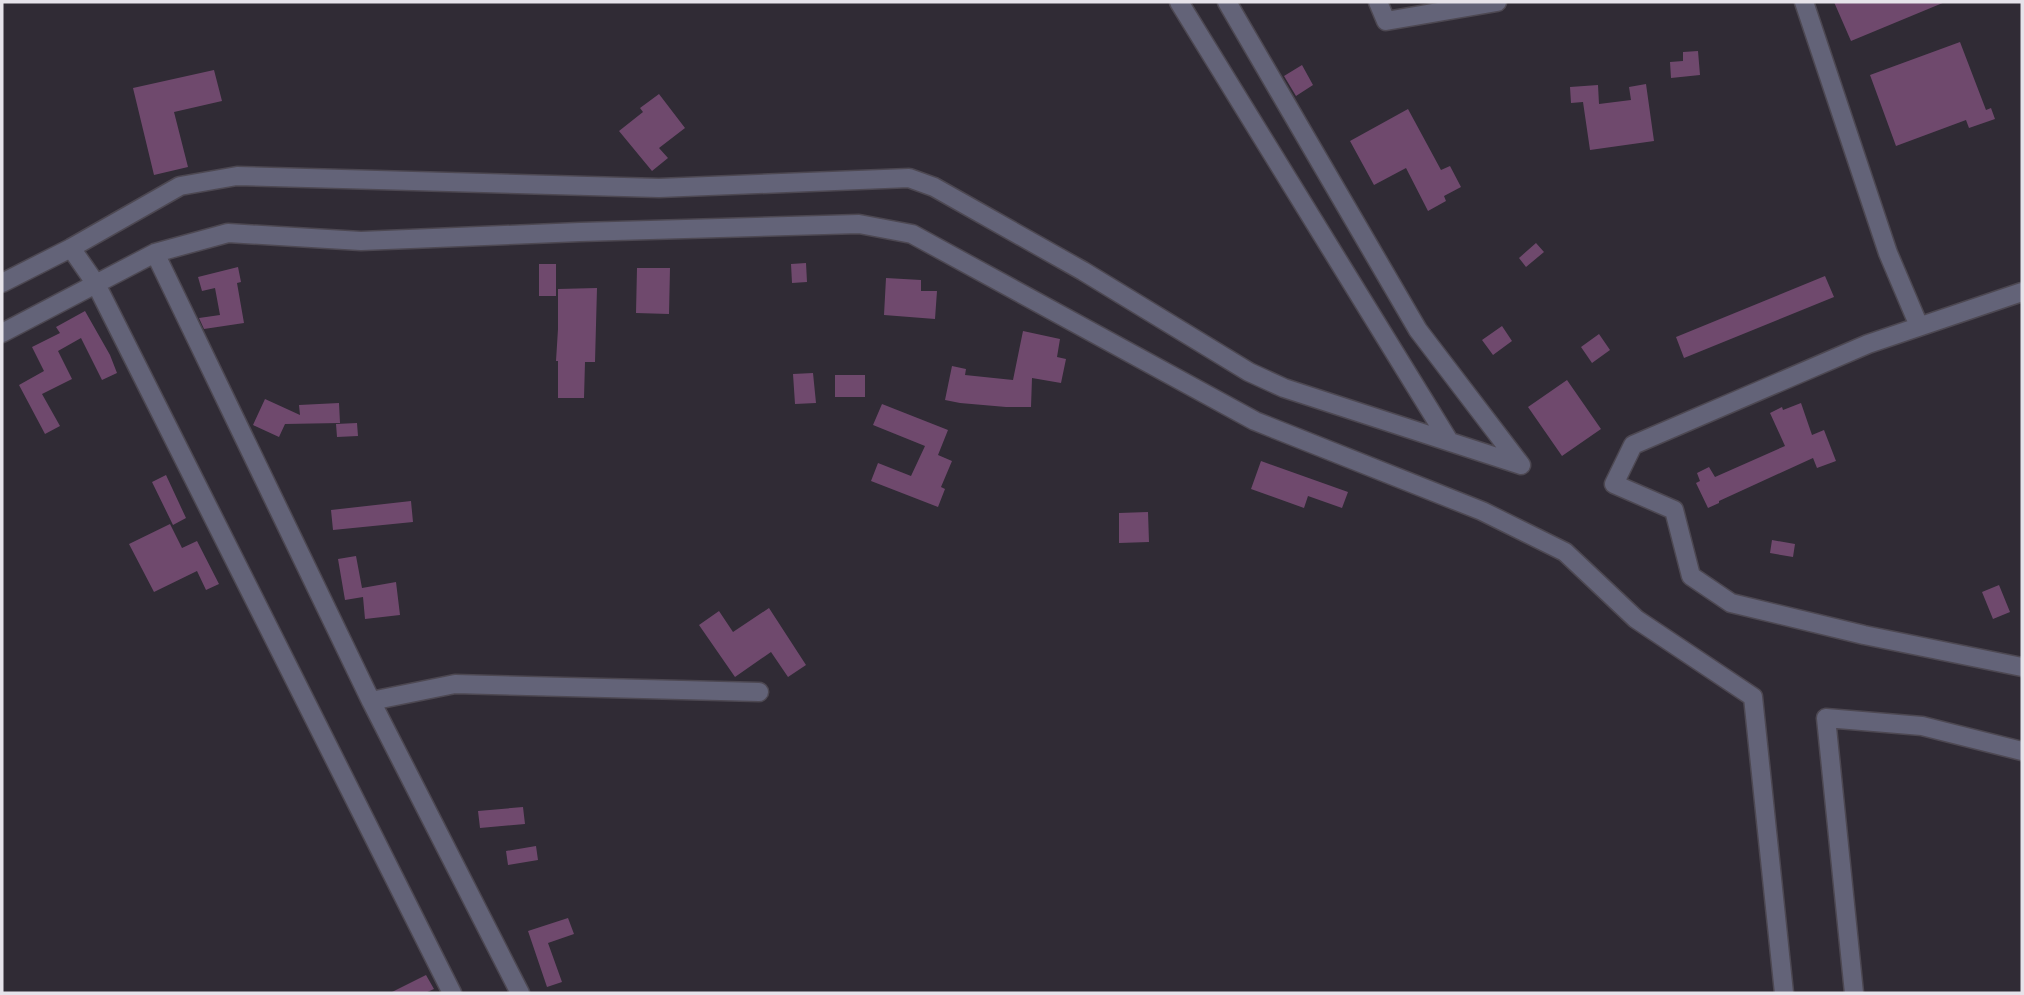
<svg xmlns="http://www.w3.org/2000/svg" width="2024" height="995" viewBox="0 0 2024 995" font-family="'IBM Plex Sans',sans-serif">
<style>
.building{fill:#6f496d}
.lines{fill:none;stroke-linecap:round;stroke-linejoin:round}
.minor-casing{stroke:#4d4852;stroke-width:21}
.minor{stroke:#636378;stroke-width:18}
</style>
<rect width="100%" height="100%" fill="#302b35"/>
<path class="building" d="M1834,2H1945L1851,41Z
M1960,42L1986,110L1991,108L1995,119L1969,128L1966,120L1896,146L1870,75Z
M1698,51L1700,75L1671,78L1670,62L1683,61V52Z
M1302,65L1313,85L1296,96L1284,76Z
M214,70L222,101L174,112L188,167L154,175L133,88Z
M1646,84L1654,141L1590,150L1583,102L1571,103L1570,87L1598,85L1599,104L1631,100L1629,87Z
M659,94L685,128L659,148L668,158L652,171L619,131L643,112L640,108Z
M1408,109L1441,170L1450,166L1461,187L1444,196L1446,201L1428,211L1406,168L1374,185L1350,141Z
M1536,243L1544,252L1526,267L1519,258Z
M806,263L807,282L792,283L791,264Z
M539,264H556V296H539Z
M238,267L241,282L237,283L244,323L204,329L199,318L220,315L215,288L202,291L198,277Z
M637,268H670L669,314L636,313Z
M1825,276L1834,297L1684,358L1676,337Z
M886,278L921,280V291H937L935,319L884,315Z
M597,288L595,362H585L584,398H558V361H556L558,329V289Z
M85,311L110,355L117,373L102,380L81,338L58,351L72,379L42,394L60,426L45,434L19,385L44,371L32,347L60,333L56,327Z
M1502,326L1512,341L1493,355L1482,340Z
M1023,331L1060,339L1057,357L1066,359L1061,383L1032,378L1031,407H1006L960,403L945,400L952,366L966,369L965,375L1013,380Z
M1599,334L1610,350L1592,363L1581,347Z
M813,373L816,403L795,404L793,374Z
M835,375H865V397H835Z
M1567,380L1601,429L1562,456L1528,407Z
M265,399L300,415L299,405L339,403L340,423L285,424L279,437L253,425Z
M1801,403L1812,435L1824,430L1836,461L1817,468L1813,458L1719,501V503L1708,508L1696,483L1700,481L1697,473L1709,467L1715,477L1785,446L1770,413L1782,407L1783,410Z
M882,404L948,430L938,455L952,461L941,487L945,489L938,507L871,481L878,463L911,476L925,446L873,425Z
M357,423L358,436L337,437L336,424Z
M1261,461L1348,492L1342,508L1308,496L1304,508L1251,489Z
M166,475L186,518L173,525L152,482Z
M411,501L413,522L333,530L331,510Z
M1148,512L1149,542L1119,543V513Z
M170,524L182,548L197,541L219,584L206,590L197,571L154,592L129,544Z
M1772,540L1795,544L1793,557L1770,553Z
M356,556L362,588L396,582L400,615L365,619L363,597L345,600L338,559Z
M1999,585L2010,612L1993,619L1982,592Z
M769,608L806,665L788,677L771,652L735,677L699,625L719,611L733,632Z
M523,807L525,824L480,828L478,811Z
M536,846L538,860L508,865L506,851Z
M568,918L574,934L548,943L562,982L547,987L528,931Z
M426,975L434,989L425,993H390Z"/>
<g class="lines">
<g class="minor-casing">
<path id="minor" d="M1179,2L1449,441
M1227,2L1418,330L1521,465
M1378,2L1386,21L1497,2
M1804,2L1888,253L1919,326
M71,248L96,284L452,993
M155,253L371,701L520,993
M2,283L71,248L180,186L237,176L659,188L909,178L934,187L1083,271L1249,372L1284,388L1521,465
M2022,292L1868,344L1633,445L1614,484L1674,510L1691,576L1731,603L1864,635L2022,667
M2,333L155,253L228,233L361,241L580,232L859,224L912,234L1255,421L1482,511L1565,552L1636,619L1753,697L1784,993
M371,701L455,684L759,692
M1854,993L1826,718L1922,726L2022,751"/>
</g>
<use href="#minor" class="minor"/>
</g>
<rect width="2024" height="995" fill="none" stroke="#e6e3ea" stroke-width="7"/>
</svg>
